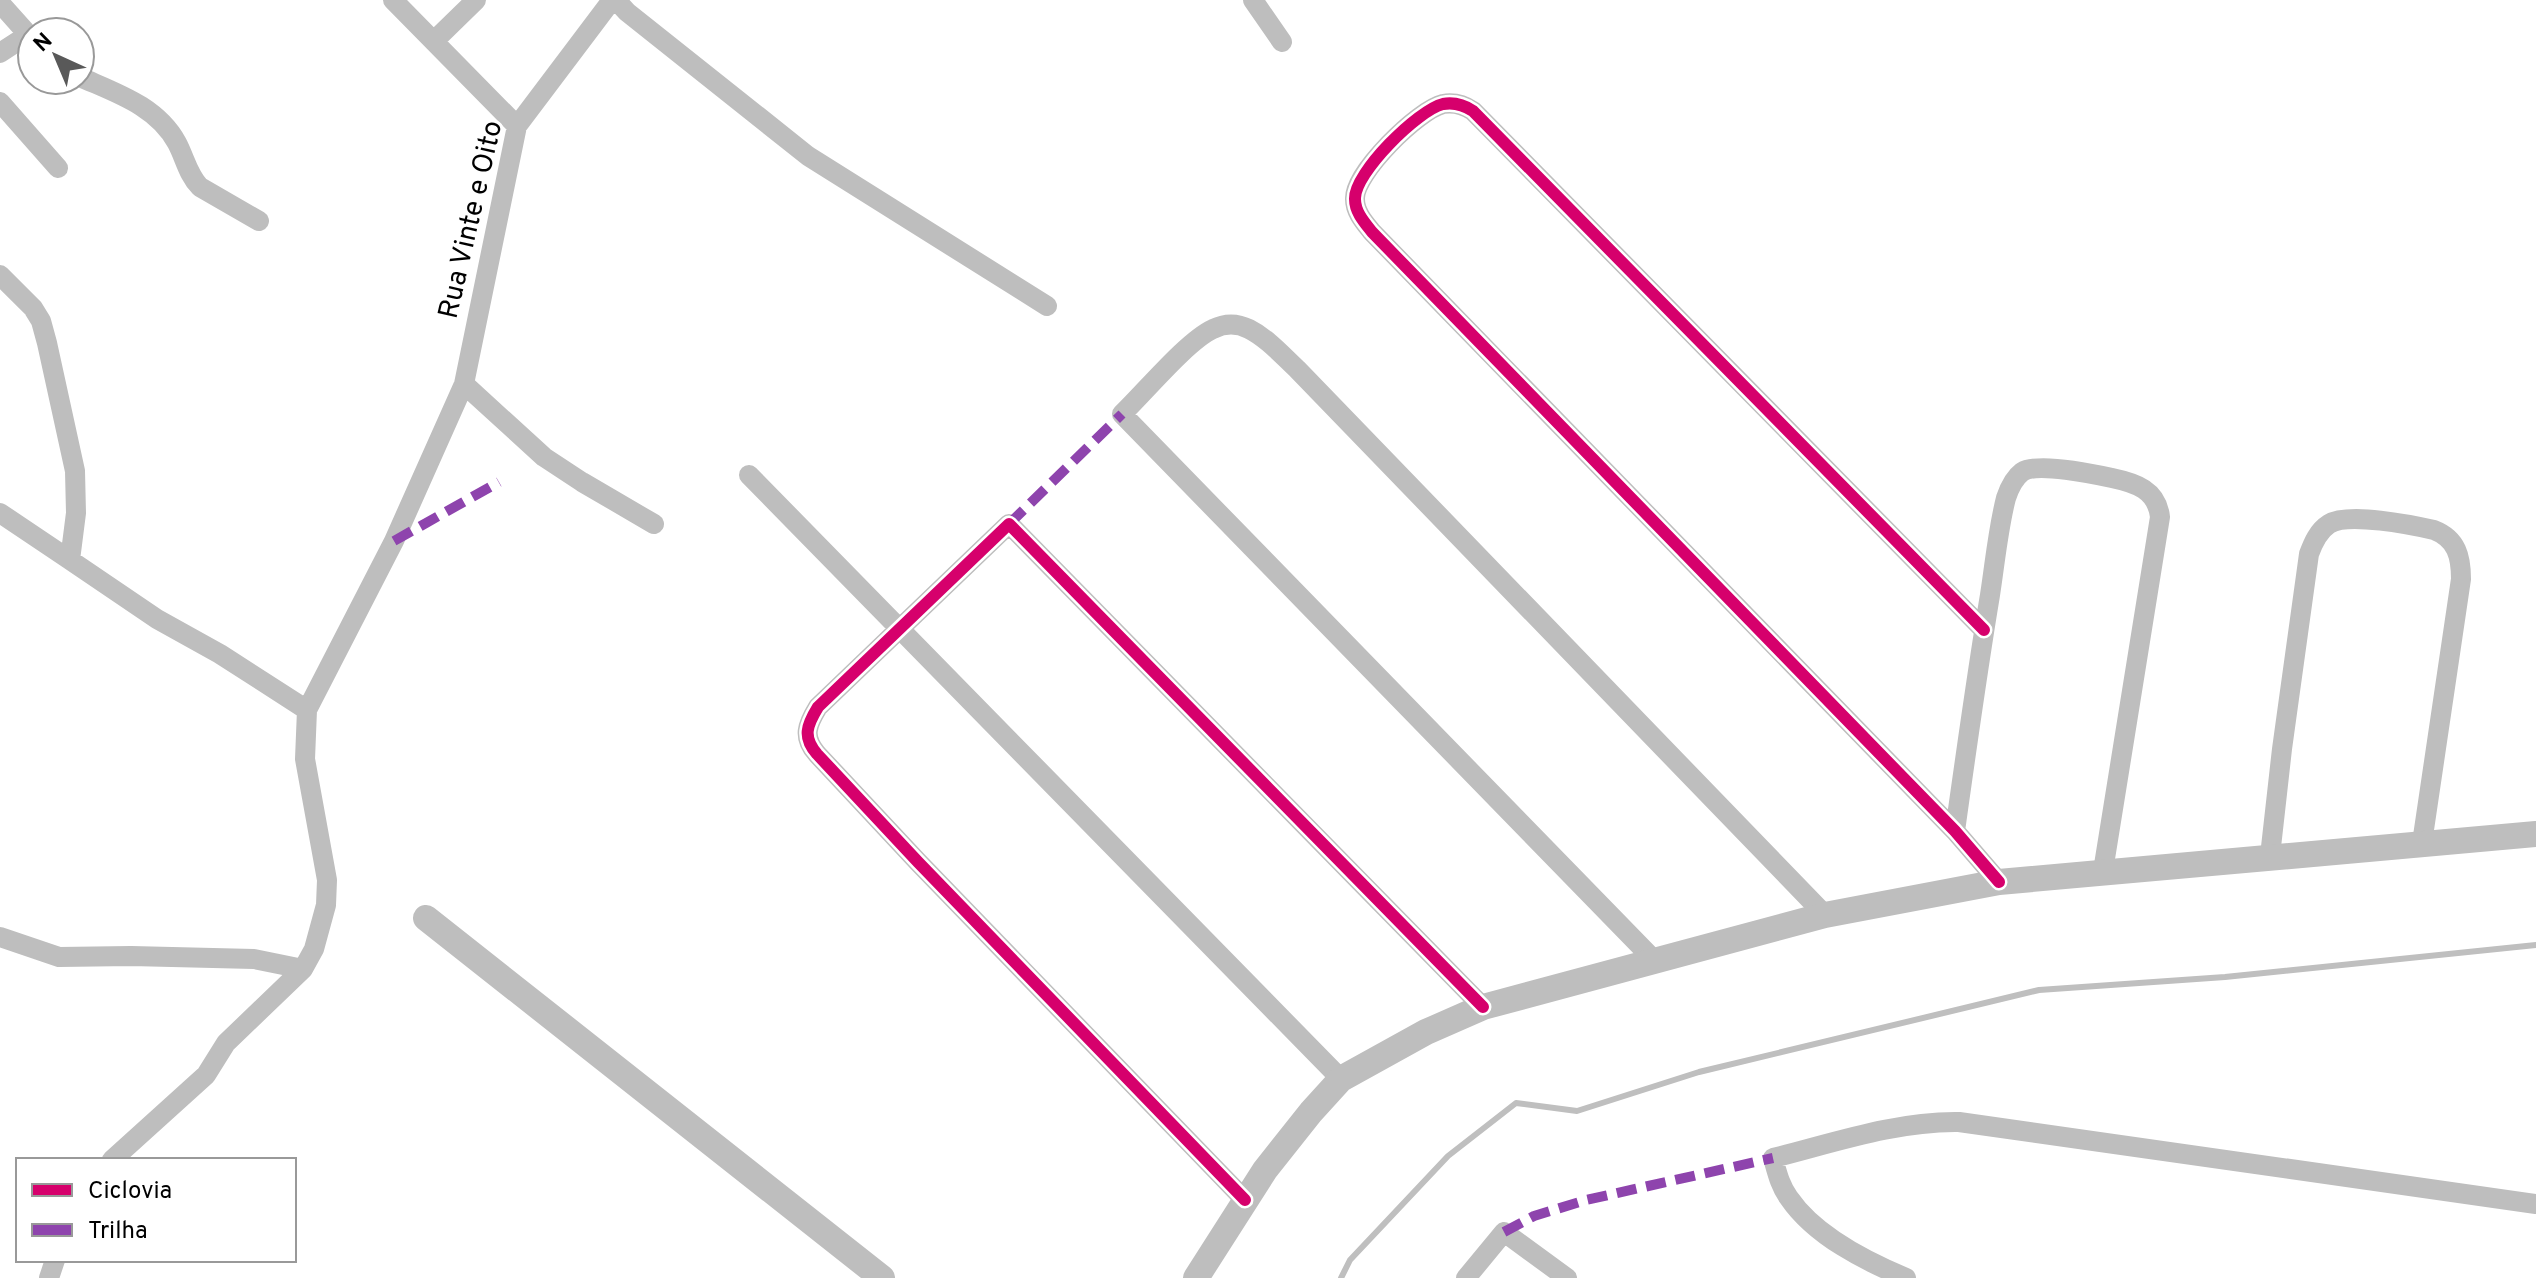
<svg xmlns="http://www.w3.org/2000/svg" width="2536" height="1278" viewBox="0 0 2536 1278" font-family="Overpass,sans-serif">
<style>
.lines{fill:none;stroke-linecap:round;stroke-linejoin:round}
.stream{stroke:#bfbfbf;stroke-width:6}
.minor{stroke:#bebebe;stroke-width:20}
.tertiary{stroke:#bebebe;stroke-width:26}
.quiet{stroke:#8e44ad;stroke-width:10;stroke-dasharray:20 10;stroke-linecap:butt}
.cycleway-casing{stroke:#fff;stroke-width:17}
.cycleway{stroke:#d6006c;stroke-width:12}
.labels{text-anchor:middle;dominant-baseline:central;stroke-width:6;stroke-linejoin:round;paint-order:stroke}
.street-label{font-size:28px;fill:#000;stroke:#fff}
</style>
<rect width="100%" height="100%" fill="#fff"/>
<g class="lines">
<path class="stream" d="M1341,1278L1350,1260L1448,1156L1516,1103L1577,1111L1699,1072L2039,990L2225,977L2536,945"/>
<path class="minor" d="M393,0L517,126
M616,0L627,12L808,156L1047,306
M1253,0L1282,42
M0,3L25,31L26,36L0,53
M434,41L476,0
M80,77C116,93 157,106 177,143C185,158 188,175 200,187L259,221
M0,102L58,168
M0,275L33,308L41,321L47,343L75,471L76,513L70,560L157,619L220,654L307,710
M464,384L544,457L582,482L654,524
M749,475L1341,1079
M0,513L70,560
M1984,630L1473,111C1464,105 1454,102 1443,104C1418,110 1354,173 1355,199C1355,212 1364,222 1372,232L1955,831L1999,882
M1955,831C1966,752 1977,673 1990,595C1995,563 1998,529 2006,498C2009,489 2014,478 2022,472C2037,462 2094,474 2112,478C2136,483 2157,490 2160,517L2103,871
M2270,856L2282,749L2309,554C2313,543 2318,531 2329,524C2348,512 2412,525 2434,530C2457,539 2461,557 2461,579L2422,843
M0,937L59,957L131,956L254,959L303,969
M1654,960L1122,414C1145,392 1187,341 1213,329C1225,323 1237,323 1249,329C1267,338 1282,355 1297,369L1825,915
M112,1160L206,1075L226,1043L303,969L314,949L326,905L327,880L305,759L307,710L394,541L464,384L517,126L612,0
M1245,1200L918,862L817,754C802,737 807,725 818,707L1009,524L1483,1007
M49,1278L55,1260
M1466,1278L1504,1232L1567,1278
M1906,1278C1865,1261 1815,1236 1789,1198C1780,1186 1777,1172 1773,1158C1833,1143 1896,1121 1959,1122L2536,1204"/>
<path class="tertiary" d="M426,918L882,1278
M1196,1278L1265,1170L1311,1112L1341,1079L1426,1032L1483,1007L1825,915L1999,882L2536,834"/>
<path class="quiet" d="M1009,524L1122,414
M394,541L499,482
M1504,1232L1534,1216L1586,1200L1773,1158"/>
<g class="cycleway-casing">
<path id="cycleway" d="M1984,630L1473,111C1464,105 1454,102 1443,104C1418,110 1354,173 1355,199C1355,212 1364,222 1372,232L1955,831L1999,882
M1245,1200L918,862L817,754C802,737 807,725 818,707L1009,524L1483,1007"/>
</g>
<use href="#cycleway" class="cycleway"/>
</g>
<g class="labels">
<g class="street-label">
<text transform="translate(472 220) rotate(-77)">Rua Vinte e Oito</text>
</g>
</g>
<rect x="16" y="1158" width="280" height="104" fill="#ffffff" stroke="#999999" stroke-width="2"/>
<rect x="32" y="1184" width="40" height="12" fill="#d6006c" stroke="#999999" stroke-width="2"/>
<text x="88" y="1198" font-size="24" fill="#000000">Ciclovia</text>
<rect x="32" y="1224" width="40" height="12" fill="#8e44ad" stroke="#999999" stroke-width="2"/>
<text x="88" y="1238" font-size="24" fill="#000000">Trilha</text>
<g transform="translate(56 56) rotate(316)"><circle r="38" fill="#ffffff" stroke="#999999" stroke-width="2"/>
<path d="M0-6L14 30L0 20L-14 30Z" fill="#595959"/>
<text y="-12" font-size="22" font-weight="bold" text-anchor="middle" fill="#000000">N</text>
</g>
</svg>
